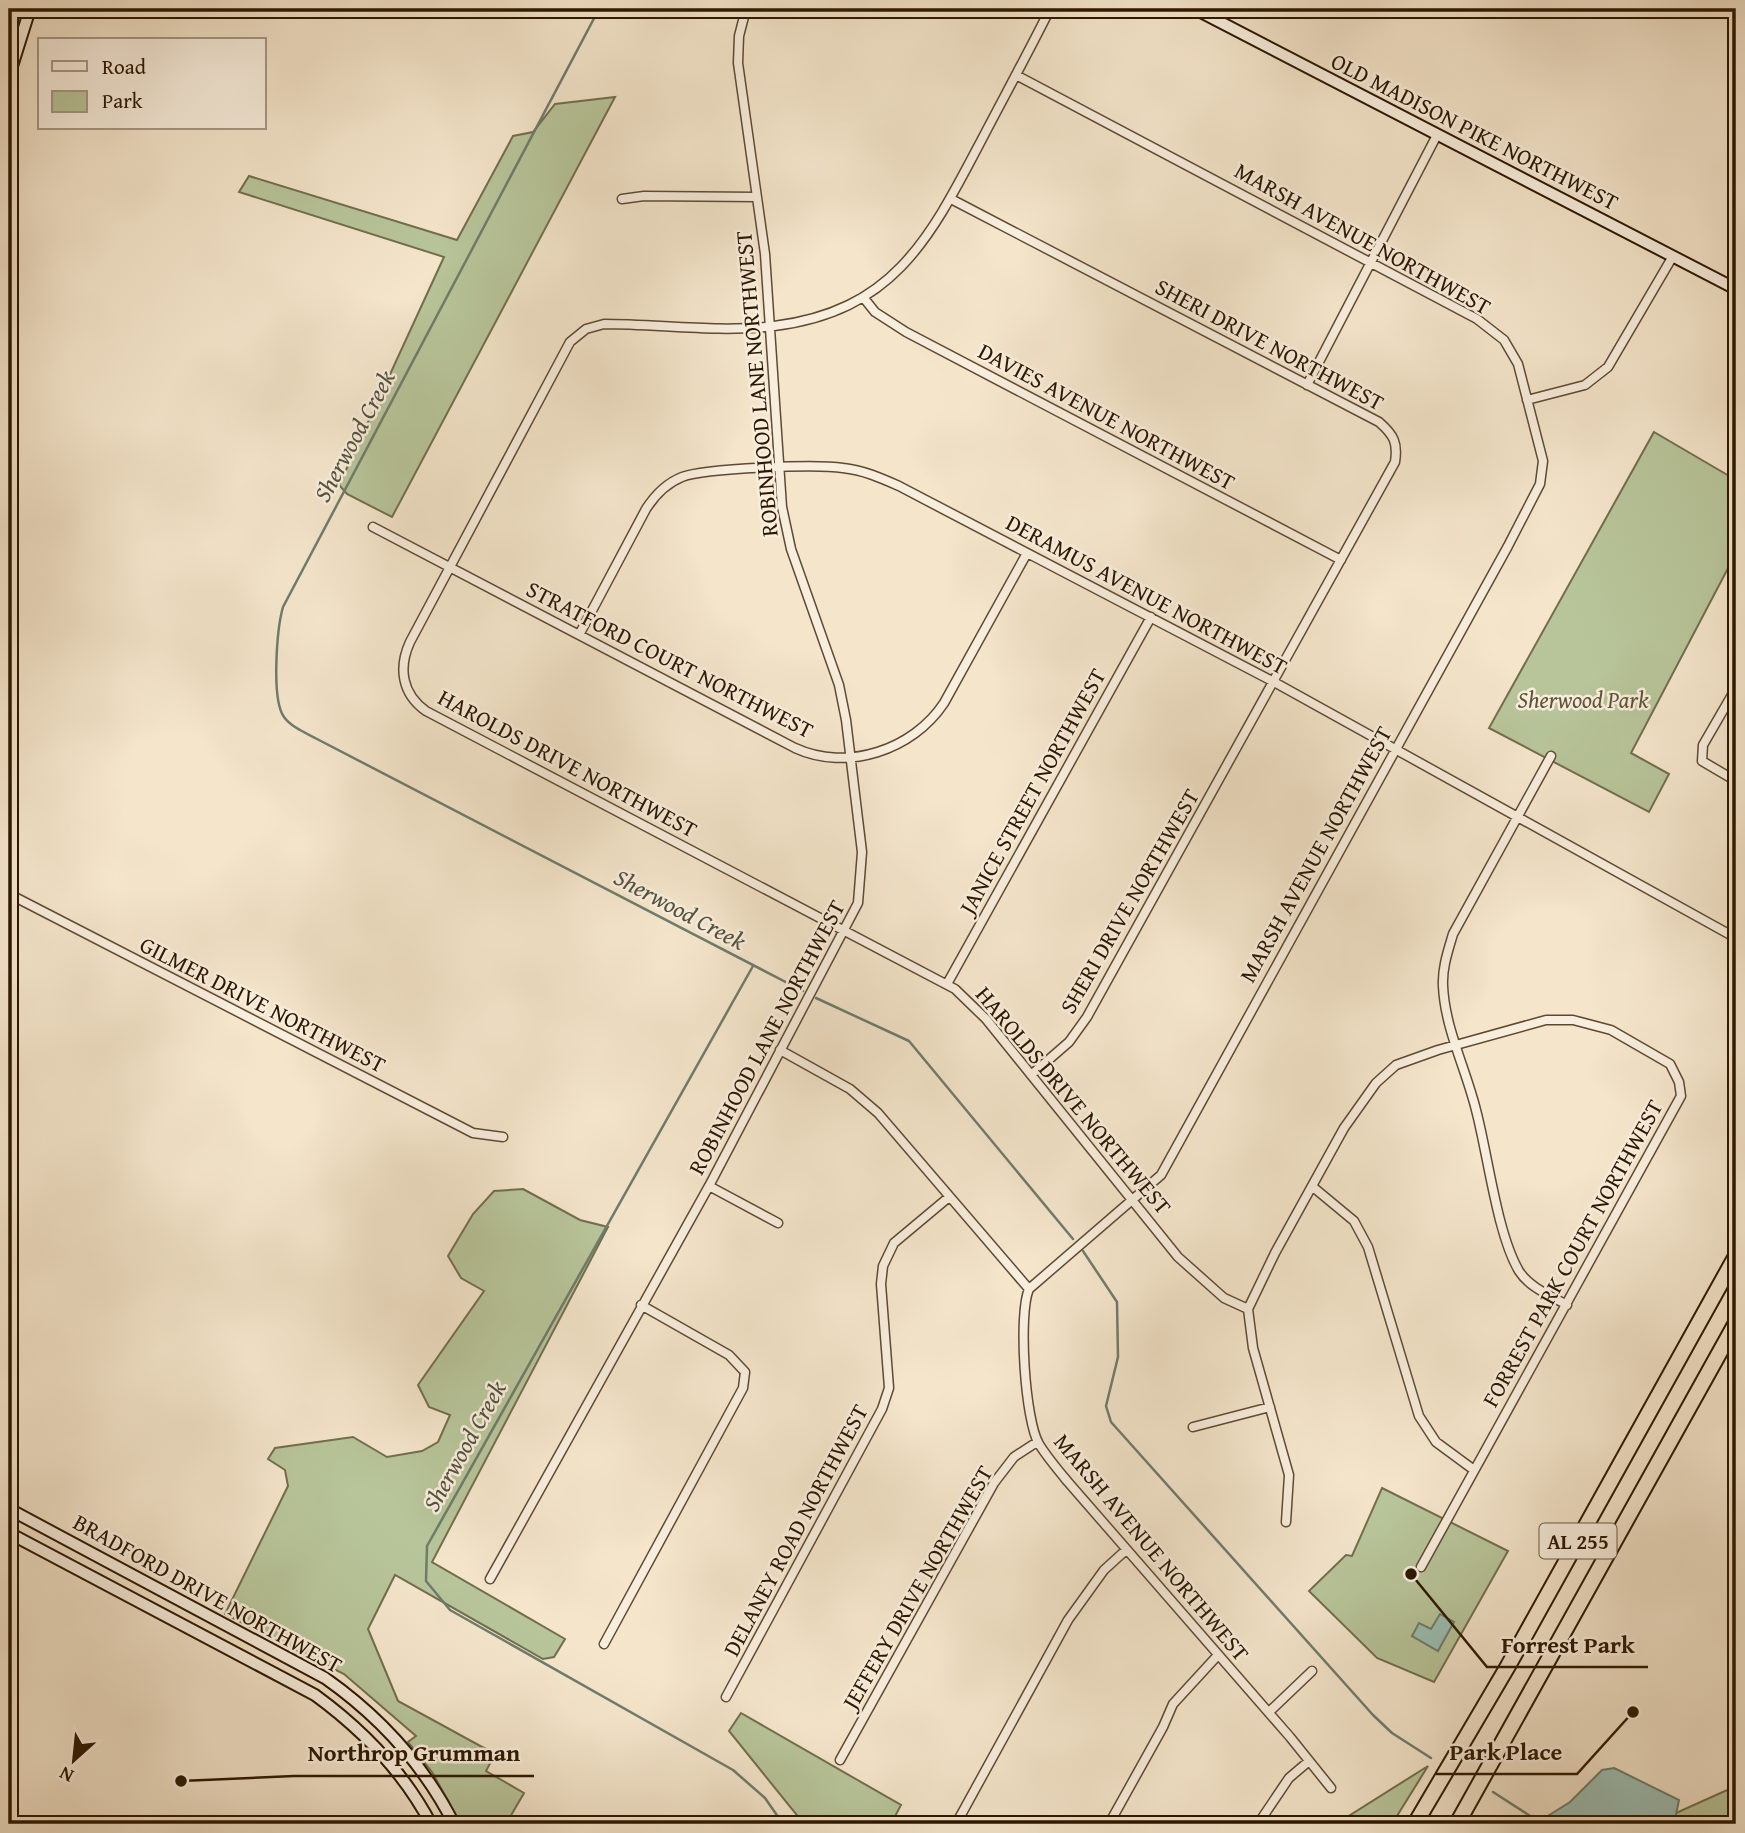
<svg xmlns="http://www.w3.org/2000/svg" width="1745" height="1833" viewBox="0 0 1745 1833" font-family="'Gentium Book Plus',serif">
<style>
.green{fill:#b8c59a;stroke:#726e4d;stroke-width:2}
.water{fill:#9cbfb4;stroke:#6f7c6c;stroke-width:2}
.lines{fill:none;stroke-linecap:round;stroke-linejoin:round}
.stream{stroke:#6f7c6c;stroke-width:2.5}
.street-casing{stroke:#5e4a33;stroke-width:11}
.secondary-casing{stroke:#2c1700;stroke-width:14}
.highway-casing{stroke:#2c1700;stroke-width:18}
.street{stroke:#f8eedd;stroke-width:8}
.secondary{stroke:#f8eedd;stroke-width:10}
.highway{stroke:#f4e5cb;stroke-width:14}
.labels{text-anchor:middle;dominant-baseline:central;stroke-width:5;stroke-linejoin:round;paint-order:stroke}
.shield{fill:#f8eedd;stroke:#695842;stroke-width:2}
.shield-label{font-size:21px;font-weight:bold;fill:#2c1700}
.street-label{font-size:23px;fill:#2c1700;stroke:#f8eedd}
.park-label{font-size:23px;font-style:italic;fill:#5d5436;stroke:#f8eedd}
.water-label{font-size:24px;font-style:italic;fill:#53523f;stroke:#f8eedd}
.leader{fill:none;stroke:#2c1700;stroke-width:2.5}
.callout-dot{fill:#2c1700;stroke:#f8eedd;stroke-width:2.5}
.callout-label{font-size:24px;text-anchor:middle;font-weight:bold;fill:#2c1700;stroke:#f8eedd;stroke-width:5;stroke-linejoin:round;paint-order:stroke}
</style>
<rect width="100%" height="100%" fill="#f4e5cb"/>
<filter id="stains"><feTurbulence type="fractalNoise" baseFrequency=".00286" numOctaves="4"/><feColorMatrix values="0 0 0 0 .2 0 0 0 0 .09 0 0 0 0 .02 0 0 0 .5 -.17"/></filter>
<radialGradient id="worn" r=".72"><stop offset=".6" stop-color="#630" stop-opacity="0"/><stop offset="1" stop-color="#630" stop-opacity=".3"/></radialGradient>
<path class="green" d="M615,97L392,517L347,494L339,485L444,257L239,192L249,176L457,240L513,136L533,132L555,104Z
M1654,432L1736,480V553L1631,753L1669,774L1649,812L1489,728Z
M523,1189L580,1220L608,1227L432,1562L565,1639L554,1657L543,1659L395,1575L368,1629L398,1701L495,1754L486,1771L524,1793L506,1824H461L432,1772L408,1742L416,1736L344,1674L225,1614L288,1486L285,1470L268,1459L275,1448L353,1437L387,1457L422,1451L438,1442L450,1415L429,1407L418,1385L484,1291L461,1278L448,1256L473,1214L494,1191Z
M1382,1488L1508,1551L1434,1682L1377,1658L1309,1591L1346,1555L1352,1556Z
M741,1713L901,1805L891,1824H804L729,1731Z
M1428,1766L1392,1824H1336Z
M1736,1786V1824H1674L1676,1813Z"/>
<path class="water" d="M1440,1614L1454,1622L1438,1651L1412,1636L1419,1623L1431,1629Z
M1614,1768L1679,1800L1674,1824H1535L1570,1802L1602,1770Z"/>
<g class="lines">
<path class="stream" d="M599,9L283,607C277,628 271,699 284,717C291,727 306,733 317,739L803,991
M753,966L427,1546L426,1581L450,1610L733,1770L765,1798L783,1824
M816,998L909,1041L1073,1239
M1083,1251L1117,1302L1118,1357L1106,1406L1111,1422L1373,1715L1392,1733L1431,1758
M1493,1792L1538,1821"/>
<g class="street-casing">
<path id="street" d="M1050,9C1028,53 1004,97 981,141C930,238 894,311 774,326C718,333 660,324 604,324L586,329L570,342L410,642C398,668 402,694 426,711L955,989L986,1019L1178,1257L1224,1298L1248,1309
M1016,75L1477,319L1504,340L1518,364L1543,461L1540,484L1508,546L1161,1175L1029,1289C1018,1314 1025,1421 1039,1444C1047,1457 1058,1470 1068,1482L1290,1737L1331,1788
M622,199L644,196L757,197
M951,199L1379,422C1394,435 1398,443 1395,462L1087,1017L1069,1042L1031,1075
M863,297L875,312L906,332L1341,560
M1307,385L1437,135
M1527,400L1585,385L1608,367L1673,256
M373,527L795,748C847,772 913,750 944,703L1027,553
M579,635L646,509C655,495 667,483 682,477C705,468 817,464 843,468C863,470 881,478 899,486L1274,682L1736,938
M1736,688L1703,745L1702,761L1736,781
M1551,756L1453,934C1448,951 1442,968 1443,986C1445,1029 1466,1069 1476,1110C1488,1155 1497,1234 1519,1271C1529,1287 1551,1296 1567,1305
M9,894L473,1133L503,1137
M947,984L1151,617
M780,1050L850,1089L878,1113L1029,1289
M709,1186L778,1223
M1313,1187L1354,1221L1368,1247L1419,1416L1436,1442L1474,1470
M1193,1427L1270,1407
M1286,1522L1289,1475L1253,1348L1248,1309L1275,1253L1344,1128L1376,1083L1396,1065L1438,1050L1546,1020H1573L1611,1030L1670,1064L1679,1082L1681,1096L1421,1567
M490,1579L709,1186L858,903L862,852L846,720L839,685L791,549L782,507L765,254L738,63L739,36L746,9
M604,1644L743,1388L745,1372L729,1355L641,1305
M726,1697L882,1409L889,1388L881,1284L883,1266L894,1243L949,1197
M1269,1712L1312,1671
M840,1760L994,1483L1014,1457L1037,1442
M956,1824L1068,1620L1104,1570L1126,1550
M1109,1824L1163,1727L1173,1704L1218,1655
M1258,1824L1289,1778L1309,1761"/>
</g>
<g class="secondary-casing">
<path id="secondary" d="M1195,9L1736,289
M9,17L11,9
M9,76L30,9
M9,1509L325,1678C379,1716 424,1765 454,1824
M9,1533L315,1695C363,1730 403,1771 431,1824"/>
</g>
<g class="highway-casing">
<path id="highway" d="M1415,1824L1508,1666L1736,1256
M1457,1824L1736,1323"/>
</g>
<use href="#street" class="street"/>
<use href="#secondary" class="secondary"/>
<use href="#highway" class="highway"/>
</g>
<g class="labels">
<rect class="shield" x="1539.5" y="1523.5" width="77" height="35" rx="5"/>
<g class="shield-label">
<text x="1578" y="1541">AL 255</text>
</g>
<g class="street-label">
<text transform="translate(1475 131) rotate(27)">OLD MADISON PIKE NORTHWEST</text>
<text transform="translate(1363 238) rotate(29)">MARSH AVENUE NORTHWEST</text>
<text transform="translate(1270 344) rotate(28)">SHERI DRIVE NORTHWEST</text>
<text transform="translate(756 384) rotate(-95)">ROBINHOOD LANE NORTHWEST</text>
<text transform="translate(1107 416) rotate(28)">DAVIES AVENUE NORTHWEST</text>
<text transform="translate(1147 594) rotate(28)">DERAMUS AVENUE NORTHWEST</text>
<text transform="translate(670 659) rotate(27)">STRATFORD COURT NORTHWEST</text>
<text transform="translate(568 763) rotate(28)">HAROLDS DRIVE NORTHWEST</text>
<text transform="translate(1032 791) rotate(-61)">JANICE STREET NORTHWEST</text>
<text transform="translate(1315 854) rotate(-61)">MARSH AVENUE NORTHWEST</text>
<text transform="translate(1129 901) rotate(-60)">SHERI DRIVE NORTHWEST</text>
<text transform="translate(263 1004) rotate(27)">GILMER DRIVE NORTHWEST</text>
<text transform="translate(766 1037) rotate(-62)">ROBINHOOD LANE NORTHWEST</text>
<text transform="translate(1074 1100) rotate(50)">HAROLDS DRIVE NORTHWEST</text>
<text transform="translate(1572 1253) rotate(-61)">FORREST PARK COURT NORTHWEST</text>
<text transform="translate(795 1530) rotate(-62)">DELANEY ROAD NORTHWEST</text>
<text transform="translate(1152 1547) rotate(50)">MARSH AVENUE NORTHWEST</text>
<text transform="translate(917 1587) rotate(-60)">JEFFERY DRIVE NORTHWEST</text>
<text transform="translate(208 1593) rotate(29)">BRADFORD DRIVE NORTHWEST</text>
</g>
<g class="park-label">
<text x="1583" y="699">Sherwood Park</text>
</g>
<g class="water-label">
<text transform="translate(354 436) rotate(-62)">Sherwood Creek</text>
<text transform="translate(680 909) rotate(28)">Sherwood Creek</text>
<text transform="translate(464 1446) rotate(-61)">Sherwood Creek</text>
</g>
</g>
<path class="leader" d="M1411 1574L1487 1667H1648M1633 1712L1577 1774H1436M181 1781L294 1776H534"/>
<g class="callout-dot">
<circle cx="1411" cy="1574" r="7"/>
<circle cx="1633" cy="1712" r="7"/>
<circle cx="181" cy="1781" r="7"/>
</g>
<g class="callout-label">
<text x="1568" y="1653">Forrest Park</text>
<text x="1506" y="1760">Park Place</text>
<text x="414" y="1761">Northrop Grumman</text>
</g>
<rect width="1745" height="1833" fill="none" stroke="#f4e5cb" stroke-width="35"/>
<rect x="10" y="10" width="1724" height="1812" fill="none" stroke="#2c1700" stroke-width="3.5"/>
<rect x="18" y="18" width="1710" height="1798" fill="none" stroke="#2c1700" stroke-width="2"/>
<rect x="38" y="38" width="228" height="91" fill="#f8eedd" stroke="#a69885" stroke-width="2"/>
<rect x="52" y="61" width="35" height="10" fill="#f8eedd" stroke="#a69885" stroke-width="2"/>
<text x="102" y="74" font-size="21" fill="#2c1700">Road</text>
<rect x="52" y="91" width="35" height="21" fill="#b8c59a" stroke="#a69885" stroke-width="2"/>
<text x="102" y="108" font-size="21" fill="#2c1700">Park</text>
<g transform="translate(74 1760) rotate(207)" stroke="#f8eedd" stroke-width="5" paint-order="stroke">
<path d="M0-5L12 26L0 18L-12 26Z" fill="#2c1700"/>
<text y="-10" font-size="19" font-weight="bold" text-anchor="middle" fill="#2c1700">N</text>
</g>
<rect width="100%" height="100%" filter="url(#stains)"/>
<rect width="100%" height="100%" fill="url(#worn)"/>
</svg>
